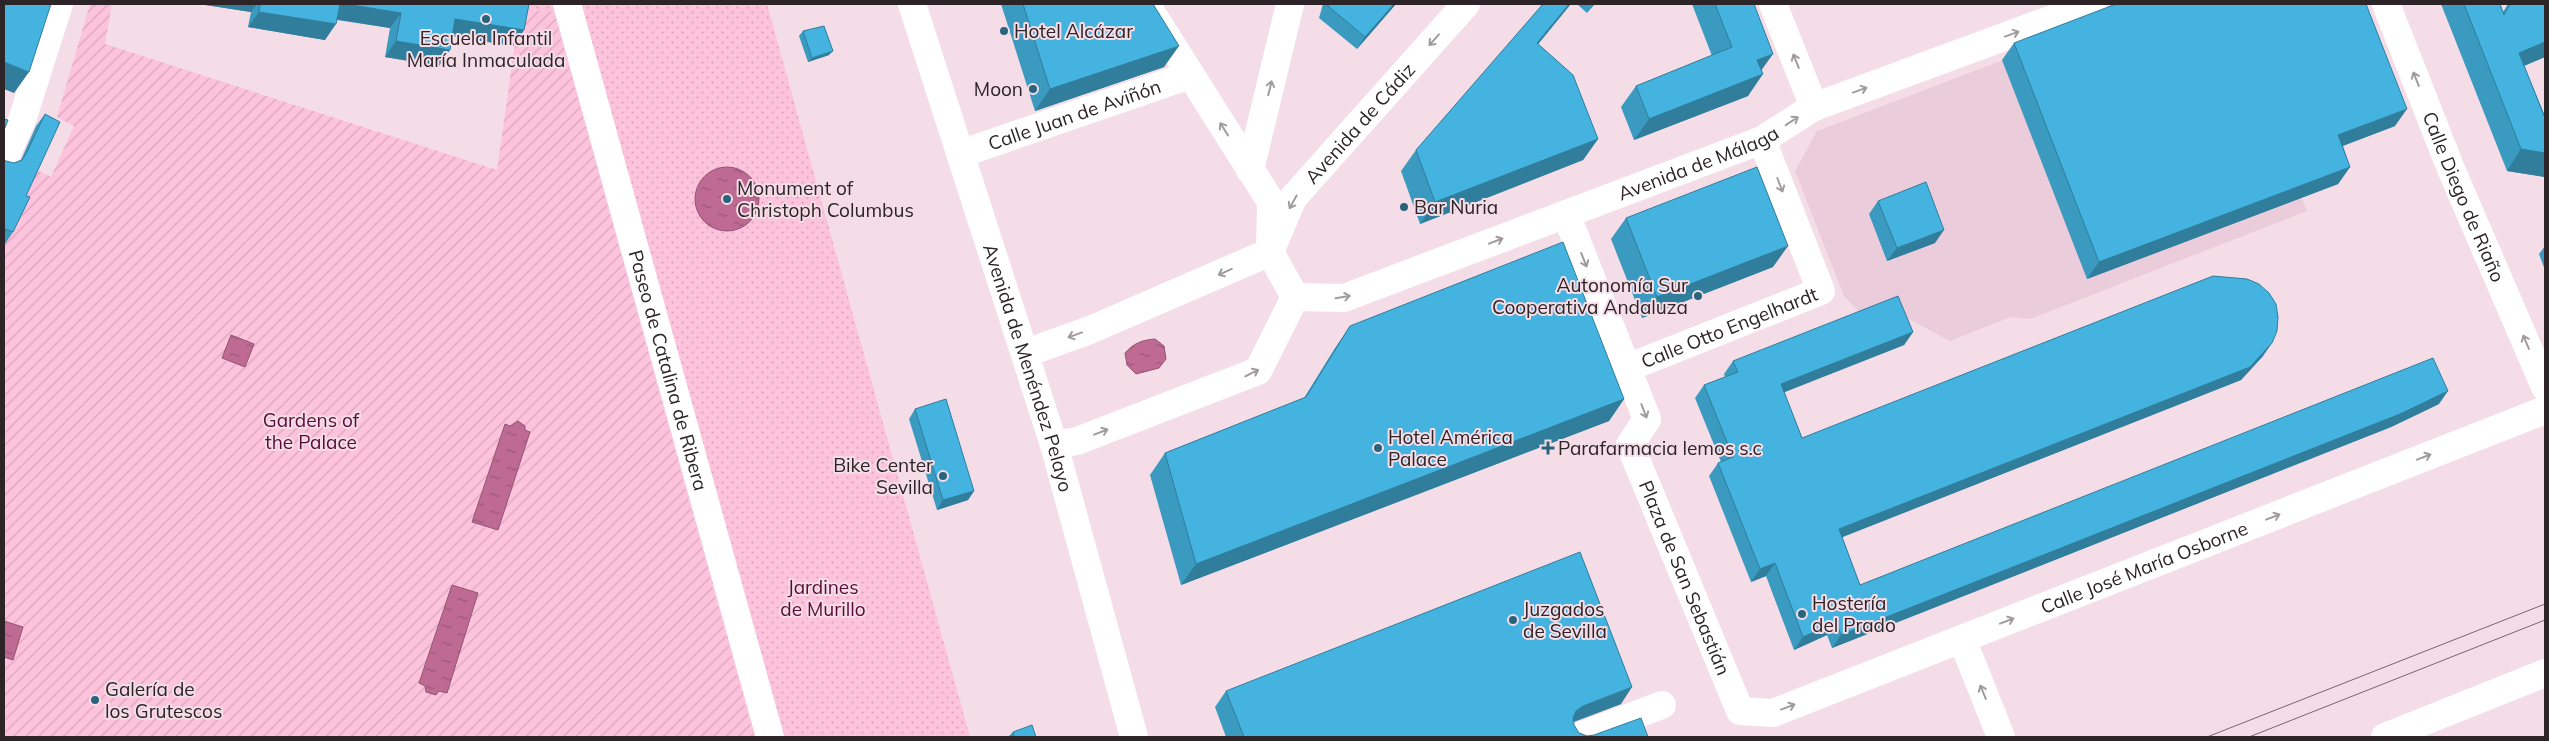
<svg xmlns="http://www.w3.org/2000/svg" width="2549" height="741" viewBox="0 0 2549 741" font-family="Mulish,sans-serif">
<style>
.built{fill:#ebccda}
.park{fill:url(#park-dots)}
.garden{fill:url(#garden-furrows)}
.water{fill:url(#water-ripples);stroke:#925573}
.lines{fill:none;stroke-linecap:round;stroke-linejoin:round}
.street{stroke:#fff;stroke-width:28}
.secondary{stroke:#fff;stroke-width:28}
.primary{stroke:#fff;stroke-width:28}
.tram{stroke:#75676d;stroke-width:1}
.wall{fill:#3b9ac0}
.shaded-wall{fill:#307d9c}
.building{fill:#45b3df;stroke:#307d9c}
.oneway{stroke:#a09c9e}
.poi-dot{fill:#29637c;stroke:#f5dde7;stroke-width:2}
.labels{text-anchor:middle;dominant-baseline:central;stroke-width:4;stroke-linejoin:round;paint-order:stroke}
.poi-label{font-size:19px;fill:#2c2427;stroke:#f5dde7;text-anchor:start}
.street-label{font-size:19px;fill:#2c2427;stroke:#f5dde7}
.park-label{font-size:19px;fill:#590c39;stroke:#f5dde7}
</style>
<defs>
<pattern id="park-dots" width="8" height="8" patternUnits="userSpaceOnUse" patternTransform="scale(1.25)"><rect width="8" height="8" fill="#fdc2dc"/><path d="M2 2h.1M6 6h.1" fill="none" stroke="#d9a7bd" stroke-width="1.8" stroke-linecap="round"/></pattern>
<pattern id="garden-furrows" width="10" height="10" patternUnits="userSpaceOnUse" patternTransform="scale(1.25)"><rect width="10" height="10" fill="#fdc2dc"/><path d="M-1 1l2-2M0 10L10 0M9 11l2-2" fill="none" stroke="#d9a7bd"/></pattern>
<pattern id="water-ripples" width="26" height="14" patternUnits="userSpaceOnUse" patternTransform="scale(1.25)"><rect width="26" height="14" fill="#be6a93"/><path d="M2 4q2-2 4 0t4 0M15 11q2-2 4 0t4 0" fill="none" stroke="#9b5778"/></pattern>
</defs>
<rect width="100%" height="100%" fill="#f5dde7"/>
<path class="built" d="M2150,4H2224L2307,211L2030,319L2011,317L1950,341L1890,309L1865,318L1844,296L1795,171L1817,131Z"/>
<path class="park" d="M492,4H767L970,737H754L554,12Z"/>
<path class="garden" d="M90,4H112L105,44L497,170L520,8L554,12L754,737H4V243L35,169L51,177L74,126L57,117Z"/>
<path class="water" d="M695 199a32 32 0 1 1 64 0a32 32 0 1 1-64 0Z
M231,335L254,344L245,367L222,358Z
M1155,339L1164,346L1166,359L1159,368L1136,374L1127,365L1125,353C1134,343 1142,340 1155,339Z
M518,421L525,426V430L530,432L498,530L472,522L505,424L510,426Z
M452,585L478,593L447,693L439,691L436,695L426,692L425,686L419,683Z
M4,621L23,627L13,660L4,657Z"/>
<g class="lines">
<g class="street">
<path id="s1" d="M567,4L770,737"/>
<path d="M1146,4L1271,202L1270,252"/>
<path d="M1773,4L1814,107"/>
<path id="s2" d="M2386,4L2451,169L2545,387"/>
<path id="s3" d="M960,154L1190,75"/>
<path d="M4,159L22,120L59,4"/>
<path d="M1250,170L1290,4"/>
<path id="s4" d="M1566,214L1647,419L1630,445L1740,711L1773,713L2545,410"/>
<path id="s5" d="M1627,368L1821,291L1762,140"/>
<path d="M1962,639L2001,737"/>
<path d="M1577,737L1662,705"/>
</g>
<g class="secondary">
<path id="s6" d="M1270,252L1293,198L1466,4"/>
<path d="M1270,252L1295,297"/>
<path id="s7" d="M1295,297L1344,298L1762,140L1814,107L2093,4"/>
<path d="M1026,353L1090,330L1270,252"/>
<path d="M1054,445L1077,441L1258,371L1295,297"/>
<path d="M2385,737L2545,673"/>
</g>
<path class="primary" id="s8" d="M912,4L1054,445L1134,737"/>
<path class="tram" d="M2207,737L2545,604
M2249,737L2545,620"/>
</g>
<path class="wall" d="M199,4H529L524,30L513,46L452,36L439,66L385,57L390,28L337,20L325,40L248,27L251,12Z
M1001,4H1153L1164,67L1035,111Z
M1323,4H1396L1357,49L1319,18Z
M1577,4H1595L1587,13Z
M1692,4H1754L1762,70L1748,96L1634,140L1621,107L1636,86L1712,56Z
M2441,4H2500L2503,12L2508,4H2545V57L2524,66L2545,116V177L2507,171Z
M803,31L829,55L808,62L799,36Z
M2014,43L2395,126L2343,146L2350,167L2338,184L2087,279L2002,60Z
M1538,45L1598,139L1583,160L1420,224L1401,171L1416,150Z
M45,114L26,196L13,232L5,244L4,243V160L6,161L14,163L21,160L36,126Z
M1878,201L1935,243L1887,261L1869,214Z
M1626,218L1773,267L1642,318L1611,239Z
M2545,246V270L2539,254Z
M1350,326L1624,399L1609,421L1181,585L1150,475L1165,453L1304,398L1335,348Z
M1913,332L1904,345L1784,392L1802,438L2263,356L2241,380L1842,537L1860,585L2439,404L2391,427L1832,648L1827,635L1794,650L1766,576L1751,582L1709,476L1718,463L1721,462L1695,398L1704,385L1725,377L1724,374L1733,361Z
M915,409L974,491L968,500L937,510L909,419Z
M1226,691L1621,704L1573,722L1574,725L1579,733L1587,736L1648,737H1226L1215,707Z
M1013,732L1036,737H1010L1009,736Z"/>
<path class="shaded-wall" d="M199,4H257L251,12Z
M339,4H345L401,13L390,28L329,18Z
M1394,4H1396L1357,49L1365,37Z
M1569,4H1571L1522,64L1537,43Z
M259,12L336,24L325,40L248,27Z
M455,19L524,30L513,46L444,35Z
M396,41L450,50L439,66L385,57Z
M2545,42V57L2504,74L2519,53Z
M1179,46L1164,67L1035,111L1050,89Z
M833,51L829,55L808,62L812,58Z
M1773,54L1758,75L1757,60Z
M4,62L29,72L14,93L4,89Z
M1763,74L1748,96L1634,140L1649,119Z
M2407,109L2395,126L2326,152L2338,135Z
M1598,139L1583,160L1420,224L1435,202Z
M2521,149L2545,153V177L2507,171Z
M2350,167L2338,184L2087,279L2099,262Z
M1944,230L1935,243L1887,261L1897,248Z
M1788,246L1773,267L1642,318L1657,297Z
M1913,332L1904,345L1772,397L1781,384Z
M2272,343L2263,356L2241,380L1830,542L1839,529Z
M2448,391L2439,404L2391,427L1832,648L1841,635Z
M1624,399L1609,421L1181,585L1196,564Z
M974,491L968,500L937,510L943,500Z
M1775,563L1766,576L1751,582L1760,569Z
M1836,622L1827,635L1794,650L1803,637Z
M1632,687L1621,704L1571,723L1576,711L1583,706Z"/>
<path class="building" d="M4,4H51L29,72L4,62Z
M260,4H340L336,24L259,12Z
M345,4H529L524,30L455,19L450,50L396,41L401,13Z
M1023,4H1153L1179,46L1050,89Z
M1328,4H1394L1365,37L1328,6Z
M1543,4H1569L1537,43L1573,75L1598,139L1435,202L1416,150Z
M1715,4H1754L1773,54L1757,60L1763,74L1649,119L1636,86L1732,47Z
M2116,4H2366L2407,109L2338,135L2350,167L2099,262L2014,43Z
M2464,4H2500L2504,15L2510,4H2545V42L2519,53L2545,118V153L2521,149Z
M824,26L833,51L812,58L803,31Z
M45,114L60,122L26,196L30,197L13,232L6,229L4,234V160L6,161L14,163L22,160L26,154Z
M4,119L8,120L4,130Z
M1757,167L1788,246L1657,297L1626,218Z
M1926,182L1944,230L1897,248L1878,201Z
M1563,242L1624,399L1196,564L1165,453L1306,397L1350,326Z
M2213,276L2247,279L2259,284L2269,293L2276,304L2278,317L2277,331L2272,343L2250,367L1839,529L1860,585L2433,358L2448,391L2400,414L1841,635L1836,622L1803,637L1775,563L1760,569L1718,463L1733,457L1704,385L1738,372L1733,361L1898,296L1913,332L1781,384L1802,438Z
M946,399L974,491L943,500L915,409Z
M1580,552L1632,687L1583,706L1576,711L1573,718L1574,725L1579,733L1587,736L1594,735L1641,718L1648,737H1244L1226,691Z
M1032,725L1036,737H1014L1013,732Z"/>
<defs><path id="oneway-shaft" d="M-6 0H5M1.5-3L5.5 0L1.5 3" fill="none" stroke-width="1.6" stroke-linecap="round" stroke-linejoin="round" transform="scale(1.25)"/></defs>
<g class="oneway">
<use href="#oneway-shaft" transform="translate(2012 34) rotate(-20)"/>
<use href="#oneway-shaft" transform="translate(1434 40) rotate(132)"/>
<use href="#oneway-shaft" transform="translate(1796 61) rotate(-112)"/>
<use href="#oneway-shaft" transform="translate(2416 79) rotate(-112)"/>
<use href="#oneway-shaft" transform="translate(1270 88) rotate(-76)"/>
<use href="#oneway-shaft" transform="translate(1860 90) rotate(-20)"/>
<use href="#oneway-shaft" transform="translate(1792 121) rotate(-33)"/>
<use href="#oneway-shaft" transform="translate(1224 129) rotate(-122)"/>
<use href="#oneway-shaft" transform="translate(1780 185) rotate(69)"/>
<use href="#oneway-shaft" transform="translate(1293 202) rotate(119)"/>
<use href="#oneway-shaft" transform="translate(1496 241) rotate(-21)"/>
<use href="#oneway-shaft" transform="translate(1584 260) rotate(68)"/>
<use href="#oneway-shaft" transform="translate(1225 272) rotate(156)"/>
<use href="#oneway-shaft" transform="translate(1343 297) rotate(-9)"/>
<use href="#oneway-shaft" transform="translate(1075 335) rotate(160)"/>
<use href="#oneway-shaft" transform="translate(2526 342) rotate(-113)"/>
<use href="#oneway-shaft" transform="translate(1252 373) rotate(-27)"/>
<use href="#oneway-shaft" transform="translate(1644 411) rotate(69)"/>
<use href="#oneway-shaft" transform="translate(1101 432) rotate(-21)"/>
<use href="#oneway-shaft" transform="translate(2424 457) rotate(-21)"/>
<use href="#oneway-shaft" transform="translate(2273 517) rotate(-21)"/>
<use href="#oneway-shaft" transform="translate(2007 621) rotate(-21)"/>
<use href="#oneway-shaft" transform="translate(1983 692) rotate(-112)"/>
<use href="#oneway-shaft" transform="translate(1788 707) rotate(-21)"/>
</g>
<g class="poi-dot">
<circle cx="486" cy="19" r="5"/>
<circle cx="1004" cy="31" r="5"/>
<circle cx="1033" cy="89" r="5"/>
<circle cx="727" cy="199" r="5"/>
<circle cx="1404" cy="207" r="5"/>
<circle cx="1698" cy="296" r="5"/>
<circle cx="1378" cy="448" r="5"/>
<path d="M1545.5 440.5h5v5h5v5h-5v5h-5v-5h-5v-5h5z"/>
<circle cx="943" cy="476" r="5"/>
<circle cx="1802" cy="614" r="5"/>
<circle cx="1513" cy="620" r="5"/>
<circle cx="95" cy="700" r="5"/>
</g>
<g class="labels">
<g class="poi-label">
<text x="1014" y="31">Hotel Alcázar</text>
<text x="486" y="38" text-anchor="middle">Escuela Infantil<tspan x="486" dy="22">María Inmaculada</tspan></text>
<text x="1023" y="89" text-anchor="end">Moon</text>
<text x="737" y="188">Monument of<tspan x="737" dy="22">Christoph Columbus</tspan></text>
<text x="1414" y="207">Bar Nuria</text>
<text x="1688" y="285" text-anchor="end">Autonomía Sur<tspan x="1688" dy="22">Cooperativa Andaluza</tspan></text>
<text x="1388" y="437">Hotel América<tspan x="1388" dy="22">Palace</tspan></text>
<text x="1558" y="448">Parafarmacia lemos s.c</text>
<text x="933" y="465" text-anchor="end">Bike Center<tspan x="933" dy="22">Sevilla</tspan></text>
<text x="1812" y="603">Hostería<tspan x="1812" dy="22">del Prado</tspan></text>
<text x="1523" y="609">Juzgados<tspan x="1523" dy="22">de Sevilla</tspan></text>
<text x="105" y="689">Galería de<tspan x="105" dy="22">los Grutescos</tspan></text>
</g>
<g class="street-label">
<text stroke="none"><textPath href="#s3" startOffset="121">Calle Juan de Aviñón</textPath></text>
<text stroke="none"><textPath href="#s6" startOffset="159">Avenida de Cádiz</textPath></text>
<text stroke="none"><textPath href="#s7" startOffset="428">Avenida de Málaga</textPath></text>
<text stroke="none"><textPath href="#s2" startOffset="208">Calle Diego de Riaño</textPath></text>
<text stroke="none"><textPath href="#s5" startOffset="110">Calle Otto Engelhardt</textPath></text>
<text stroke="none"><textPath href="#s8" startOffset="382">Avenida de Menéndez Pelayo</textPath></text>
<text stroke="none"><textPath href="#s1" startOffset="380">Paseo de Catalina de Ribera</textPath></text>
<text stroke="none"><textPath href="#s4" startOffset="971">Calle José María Osborne</textPath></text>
<text stroke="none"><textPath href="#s4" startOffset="395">Plaza de San Sebastián</textPath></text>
</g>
<g class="park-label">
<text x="311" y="420">Gardens of<tspan x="311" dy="22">the Palace</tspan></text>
<text x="823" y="587">Jardines<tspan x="823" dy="22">de Murillo</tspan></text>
</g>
</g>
<rect width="2549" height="741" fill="none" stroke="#2c2427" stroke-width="10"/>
</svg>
